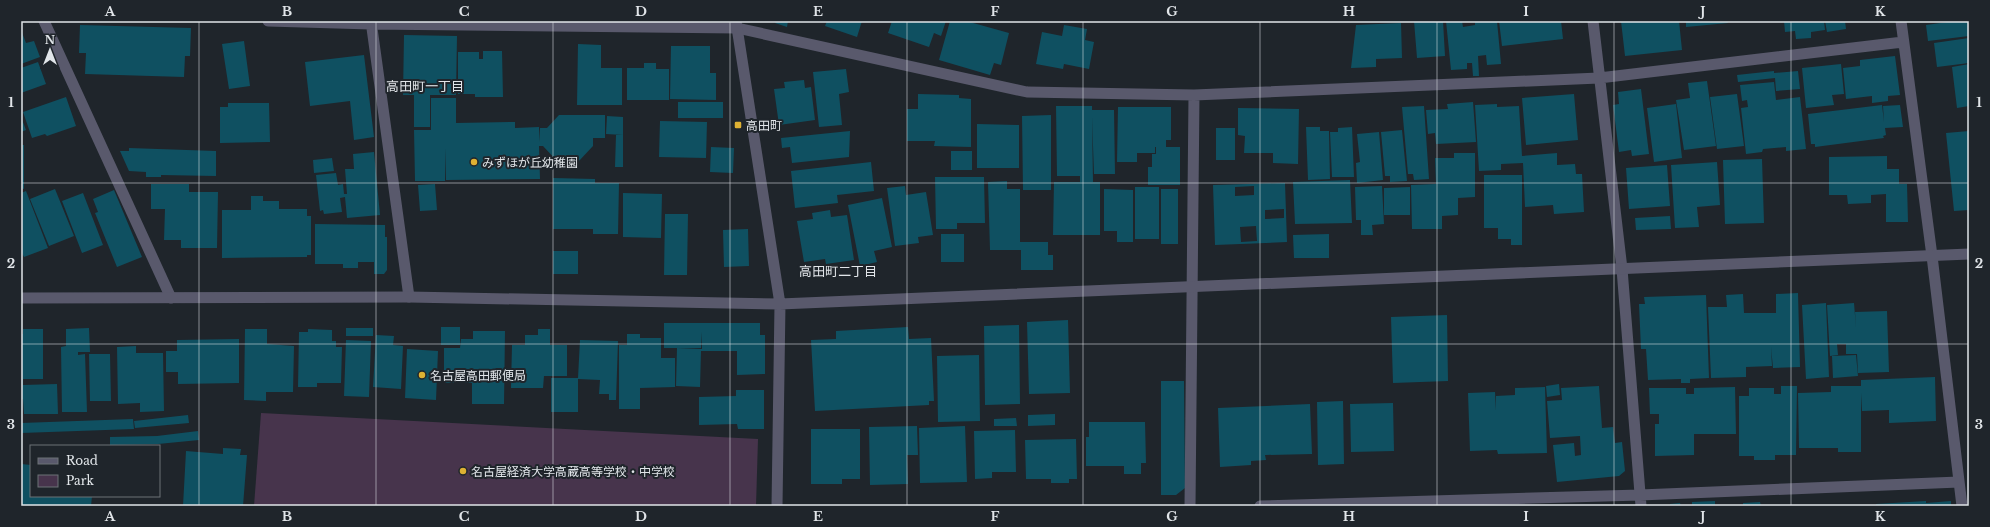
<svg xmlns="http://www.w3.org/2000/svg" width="1990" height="527" viewBox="0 0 1990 527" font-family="'Libre Baskerville','Noto Sans JP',serif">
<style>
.green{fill:#47344c}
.building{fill:#0f5061;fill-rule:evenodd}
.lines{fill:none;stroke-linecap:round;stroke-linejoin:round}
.minor{stroke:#59596c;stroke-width:11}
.tertiary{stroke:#59596c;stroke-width:11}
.grid{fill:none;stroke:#e1e5e9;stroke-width:1;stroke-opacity:0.55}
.poi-dot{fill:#deb133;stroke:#1f252b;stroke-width:1.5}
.labels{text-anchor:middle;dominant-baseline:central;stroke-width:4;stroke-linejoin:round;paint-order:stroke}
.poi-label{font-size:12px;fill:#e1e5e9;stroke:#1f252b;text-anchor:start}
.neighbourhood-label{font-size:13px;fill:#e1e5e9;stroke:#1f252b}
.neatline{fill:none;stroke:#e1e5e9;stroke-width:1.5}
.grid-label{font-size:13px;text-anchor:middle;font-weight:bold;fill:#e1e5e9}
</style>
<rect width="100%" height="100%" fill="#1f252b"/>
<path class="green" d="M261,413L758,439L756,506H254Z"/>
<path class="building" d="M776,21H788L787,27L775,23Z
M827,21H862L857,37L825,26Z
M892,21H946L941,36L934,33L929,47L888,33Z
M950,21H966L1009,33L1001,65L994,63L990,75L939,60Z
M1414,21H1443L1445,56L1417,58Z
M1446,21H1462L1463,27L1475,25V21H1497L1501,64L1487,65L1486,55L1478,56L1479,76H1473L1472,63H1467V69L1451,70Z
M1499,21H1561L1563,39L1502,46Z
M1621,21H1679L1682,50L1625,56Z
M1686,21H1727L1728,23L1686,27Z
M1784,21H1824L1825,30L1811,32V38L1796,39L1795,31L1785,32Z
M1825,21H1845L1846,29L1827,32Z
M1955,21H1969V36L1928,41L1926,25Z
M1401,23L1402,58L1376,59V67L1351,68L1356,25Z
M80,25L191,28L190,56H185L184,77L85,74L86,53H79Z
M1064,25L1087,29L1085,40L1094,42L1089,69L1064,64L1063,69L1036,64L1042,32L1062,36Z
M21,30L26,43L34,41L40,57L21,64Z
M404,35L457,36L456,95H430V127H414V95H403Z
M1969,38V63L1937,67L1934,43Z
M244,41L250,86L229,89L222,44Z
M578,44L601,45V68H622V105H577Z
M671,46H710V73H716V100L670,99Z
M483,51H502L503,97H475V94H458V52H479V59H483Z
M364,55L374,137L354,140L350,101L310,106L305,62Z
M1895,56L1900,95L1888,96V101L1872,103V96L1846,99L1843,68L1860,66V60Z
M38,62L46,84L21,93V68Z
M644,63H656V69H669V100H627V68H644Z
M1841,64L1844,94L1832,95L1834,105L1806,108L1802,68Z
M1969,64V106L1957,108L1952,67Z
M846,69L849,92L839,94L842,125L819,127L813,72Z
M1774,71V73L1798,71L1800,89L1776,91L1775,78L1738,82L1737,75Z
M804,80L805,88L811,87L815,120L779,125L774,89L785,88L784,82Z
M1707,81L1716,146L1684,150L1676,100L1690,98L1688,83Z
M1774,82L1776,100L1800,97L1806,149L1786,151V147L1763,149L1762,152L1746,154L1741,108L1748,107L1747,100L1742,101L1740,85Z
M1641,89L1649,154L1632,156L1631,150L1619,152L1613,105L1619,104L1618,92Z
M918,94L959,95V98L971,99V147L934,146L935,141H907V109H918Z
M1574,94L1578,140L1526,145L1522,98Z
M1737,94L1744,146L1717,149L1710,97Z
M66,97L76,126L47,136L45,134L32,138L23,112Z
M431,98H456V123L515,122V128L539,127V142L540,128H547L559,115H605V138H593V146L578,162L557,161L543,146H539L540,179L446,180L445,148V181H415L414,130H431Z
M678,102H723V118H678Z
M1473,102L1476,142L1436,144L1435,133L1428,134L1426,110L1448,109L1447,104Z
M228,103H269L270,142L220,143V107H228Z
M1497,104V107L1519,106L1522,156L1557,153V165L1575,164L1576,174H1582L1584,212L1554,214L1553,205L1525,207L1523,163L1501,164V170L1479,171L1475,105Z
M1676,104L1682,158L1654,162L1647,108Z
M1882,105L1884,122L1883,106L1900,105L1903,127L1885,128L1886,135L1883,136L1884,138L1815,147V144H1811L1808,114Z
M1056,106H1092V110H1114L1115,174H1094L1092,117L1093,182H1100V235H1053L1054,182H1080V176H1057Z
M1424,106L1429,179L1414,180L1413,174H1408L1402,107Z
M1118,107H1171V140H1166V147H1180V185H1148V167H1152V154H1156V147H1155V153H1137V162H1117Z
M1238,108L1299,109L1298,164L1273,163V153H1244L1245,136L1238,135Z
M1051,115V190H1023L1022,116Z
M607,116L623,117V135L606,134Z
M21,117L26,130L21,132Z
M660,121L707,122L706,158L659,157Z
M977,124L1019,125V168H977Z
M1306,127H1320V131H1329L1330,179L1308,180Z
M1352,127L1354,177H1332L1330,132H1338V128Z
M1216,128H1235V160H1216Z
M1402,130L1407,181L1390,182V176H1385L1381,132Z
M850,131L849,157L792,163L790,147L782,148L781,138Z
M1969,131V210L1954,211L1946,133Z
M1379,132L1383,180L1357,183L1356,163L1360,162L1357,134Z
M616,135H623V167H615Z
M21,145H24V189L21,188Z
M711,147L734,148L733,173L710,172Z
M129,148L216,151V176L161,175V177H146V172L129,171L120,151H129Z
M951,151H972V170H951Z
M374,152L380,215L347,218L345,197L340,198L342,212L324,214L323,210L320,211L316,175L336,173L338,185L343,184L344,194H347L345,169H354L353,154Z
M1454,153H1475V197L1458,198V215L1442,216V229H1412L1411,185L1436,184L1435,158H1454Z
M1887,156V169H1899V184H1907L1908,222H1886V194L1871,195V203L1848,204L1847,195H1829V157Z
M332,158L334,171L314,173L313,160Z
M1762,159L1764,223L1725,224L1723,160Z
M871,162L874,191L837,195L838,203L795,208L791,171Z
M1717,162L1720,205L1697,207L1699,227L1675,228L1671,165Z
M1667,165L1670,206L1629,209L1626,168Z
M1484,175H1522V245H1511V239H1498V228H1484Z
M935,177H984L985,223H957V229H936Z
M553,178L595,179V183H619L618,234H593V229H553Z
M1350,180L1352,223L1295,224L1293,182Z
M1007,181V189H1020V242H1048V255H1053V270H1021V250H990L988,182Z
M1285,183L1287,242L1215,245L1213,185ZM1254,186V195L1235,196V187ZM1284,209V218L1265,219V210ZM1256,226L1257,241L1241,242L1240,227Z
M151,184H189V192H218L217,248H181V240H164L165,209H151Z
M435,184L437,210L420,211L418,185Z
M905,186L906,195L926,192L933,235L918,237L919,243L895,246L887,188Z
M1382,186L1384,224L1372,225L1373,235H1361V220H1356L1355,187Z
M1135,187H1159V239H1135Z
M1410,187V215H1384V188Z
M55,189L74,236L49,246L30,199Z
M1104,189L1133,190V242H1117V231H1104Z
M1161,189H1178V244H1161Z
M114,190L142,257L117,267L95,213L98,212L93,199Z
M26,191L48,248L24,257L21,251V193Z
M83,193L103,245L82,253L62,201Z
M623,193L662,194L661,238L623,237Z
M251,196H263V201H279V209H307V216H311V255H307V257L222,258V210H251Z
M882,198L892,247L874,251L877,262L860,266L848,205Z
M830,210L831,217L847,215L854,260L826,264L825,259L804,262L797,221L813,219L812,213Z
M665,214H688L687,275H664Z
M1670,216L1671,229L1636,230L1635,218Z
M315,224L385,225V237H387V270L384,274H374V262H358V268H343V264H315Z
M748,229L749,266L724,267L723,230Z
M941,234H964V262H941Z
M1329,234V258H1294L1293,235Z
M553,251H578V274H553Z
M1798,293L1800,367L1773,368L1771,347L1772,366L1746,367V377L1711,378L1708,307H1727L1726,295L1743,294L1744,313H1776V294Z
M1706,295L1709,378L1690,379V383H1681V379L1648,380L1646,349H1641L1639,304H1645L1644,297Z
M1826,303L1829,377L1806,379L1802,305Z
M1854,303L1856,328L1855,312L1887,311L1889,372L1858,373L1857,354H1846V344H1837L1838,355L1830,356L1827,305Z
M1447,315L1448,381L1393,383L1391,317Z
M1068,320L1070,393L1029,394L1027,322Z
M664,323H760V335H765V374L737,375V351H701L700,387L676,386L677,348L702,349V332L701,348H664Z
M1019,325L1020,404L985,405L984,326Z
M441,327H460V345H441Z
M908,327L909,339L931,338L934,401H929V405L815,411L811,340L836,339V331Z
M89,328L90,352H78V355L85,354L87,412H62L61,347L66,346V329Z
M346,328H373V336H346Z
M23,329H43V379H23V385L57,384L58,414H24L23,399H21V334H23Z
M245,329H267V344L294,346L293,392H266V401L244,400Z
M308,329L332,330V341H336V347H342L341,383H317V387H298L299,332H308Z
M538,329H550V345H567V376H544L543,388H511L512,345H525V335H538Z
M473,331H505L504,404H472V383H444V348H460L461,339H473Z
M627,334H640V338H661V358H675V387L640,388V409H619V345H627Z
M376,335L394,336L393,345L403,346L401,389L373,387Z
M239,339V383L178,384V372H166V351H177V340Z
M346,340L371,341L369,397L344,396Z
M580,340L618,341L616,400H609V394H599L600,380L578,379V412H551V378H578Z
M136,346V353H163L164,411L140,412V403L118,404L117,347Z
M407,349L438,351L436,400L405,398Z
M89,354H110L111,401H90Z
M979,355L980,421L938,422L937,356Z
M1856,355L1858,376L1833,378L1832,356Z
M1935,377L1936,421L1889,423V410L1862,411L1861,393V452H1838V448H1799L1798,393L1831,392V386H1861V380Z
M1161,381H1184L1185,488L1176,495H1161Z
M1559,384L1560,395L1547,397L1546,386Z
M1599,386L1602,428L1613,427L1615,443L1622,442L1625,471L1619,476L1557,482L1553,445L1574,443L1575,456L1581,455L1580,436L1550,438L1547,401L1562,400L1561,388Z
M1781,386H1797L1796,455H1775V460H1754V456H1739V396H1749V388H1774V394H1781Z
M1545,387L1547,453L1498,454L1497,450L1470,451L1468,393L1495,392L1496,411V396L1515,395V388Z
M1735,387L1736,434H1694V455L1655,456V424H1659V414H1650L1649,388H1686V394H1694V388Z
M736,390H764V429H738L737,424L699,425V397L736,396Z
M1343,401L1344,464L1318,465L1317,402Z
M1393,403L1394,451L1351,452L1350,404Z
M1310,404L1312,454L1265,455L1266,460L1251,461V465L1220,467L1218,408Z
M1055,414V425L1028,426V415Z
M188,415L189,423L135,428L134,421Z
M1016,418L1017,426H994V419Z
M133,419L134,429L21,433V423Z
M1089,422H1145L1146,463H1141V474H1124V466H1086V437H1089Z
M917,426L918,455H907L908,484L870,485L869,427Z
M965,426L967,482L920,483L919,428Z
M811,429H860V479H842V484H811Z
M1015,430L1016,472H992V478L975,479L974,431Z
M198,431L199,440L158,444L110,445V437L157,436Z
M1076,439L1077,479H1069V483H1051V479H1026L1025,440Z
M223,448L241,449L240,455H247L243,506H183L186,451L223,454Z
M21,464L31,465V496H92L91,506H21Z
M1715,501V506H1692V502Z
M1926,501V503L1951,501V506H1876V504Z
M1760,502L1761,506H1743V503Z
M1680,503L1681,506H1670V504Z"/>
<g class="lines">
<path class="minor" d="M44,21L171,298
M268,21L371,24L737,28L1027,92L1194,95L1599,78L1903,42
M371,21L409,297
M1593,21L1622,269L1641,506
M1901,21L1932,256L1962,506
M1190,506L1194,95
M1260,506L1640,495L1959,482"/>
<path class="tertiary" d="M736,21L780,304L777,506
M21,298L409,297L780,304L1969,254"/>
</g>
<path class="grid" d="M199,21V506M376,21V506M553,21V506M730,21V506M907,21V506M1083,21V506M1260,21V506M1437,21V506M1614,21V506M1791,21V506M21,183H1969M21,344H1969"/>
<g class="poi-dot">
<rect x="734" y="121" width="8" height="8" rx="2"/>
<circle cx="474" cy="162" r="4"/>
<circle cx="422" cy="375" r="4"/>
<circle cx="463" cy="471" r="4"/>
</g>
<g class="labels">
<g class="poi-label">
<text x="746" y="125">高田町</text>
<text x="482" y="162">みずほが丘幼稚園</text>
<text x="430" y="375">名古屋高田郵便局</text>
<text x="471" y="471">名古屋経済大学高蔵高等学校・中学校</text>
</g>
<g class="neighbourhood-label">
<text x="425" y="86">高田町一丁目</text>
<text x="838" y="271">高田町二丁目</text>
</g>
</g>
<rect width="1990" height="527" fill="none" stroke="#1f252b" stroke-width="44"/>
<rect x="30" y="445" width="130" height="52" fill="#1f252b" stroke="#6d7277"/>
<rect x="38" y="458" width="20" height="6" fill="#59596c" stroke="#6d7277"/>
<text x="66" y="465" font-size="12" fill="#e1e5e9">Road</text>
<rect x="38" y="475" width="20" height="12" fill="#47344c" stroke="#6d7277"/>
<text x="66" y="485" font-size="12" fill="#e1e5e9">Park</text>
<g transform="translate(50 50)" stroke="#1f252b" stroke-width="3" paint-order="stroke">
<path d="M0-3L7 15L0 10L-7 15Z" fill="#e1e5e9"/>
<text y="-6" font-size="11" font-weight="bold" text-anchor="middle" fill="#e1e5e9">N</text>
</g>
<rect x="22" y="22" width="1946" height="483" class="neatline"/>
<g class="grid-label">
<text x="110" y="16">A</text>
<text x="287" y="16">B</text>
<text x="464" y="16">C</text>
<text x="641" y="16">D</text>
<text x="818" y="16">E</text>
<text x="995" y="16">F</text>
<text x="1172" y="16">G</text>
<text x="1349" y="16">H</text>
<text x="1526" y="16">I</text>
<text x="1703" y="16">J</text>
<text x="1880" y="16">K</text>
<text x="11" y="107">1</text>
<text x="1979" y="107">1</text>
<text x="11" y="268">2</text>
<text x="1979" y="268">2</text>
<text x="11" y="429">3</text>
<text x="1979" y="429">3</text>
<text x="110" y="521">A</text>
<text x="287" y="521">B</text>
<text x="464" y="521">C</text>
<text x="641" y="521">D</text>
<text x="818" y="521">E</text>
<text x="995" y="521">F</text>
<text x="1172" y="521">G</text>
<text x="1349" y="521">H</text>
<text x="1526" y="521">I</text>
<text x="1703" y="521">J</text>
<text x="1880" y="521">K</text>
</g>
</svg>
